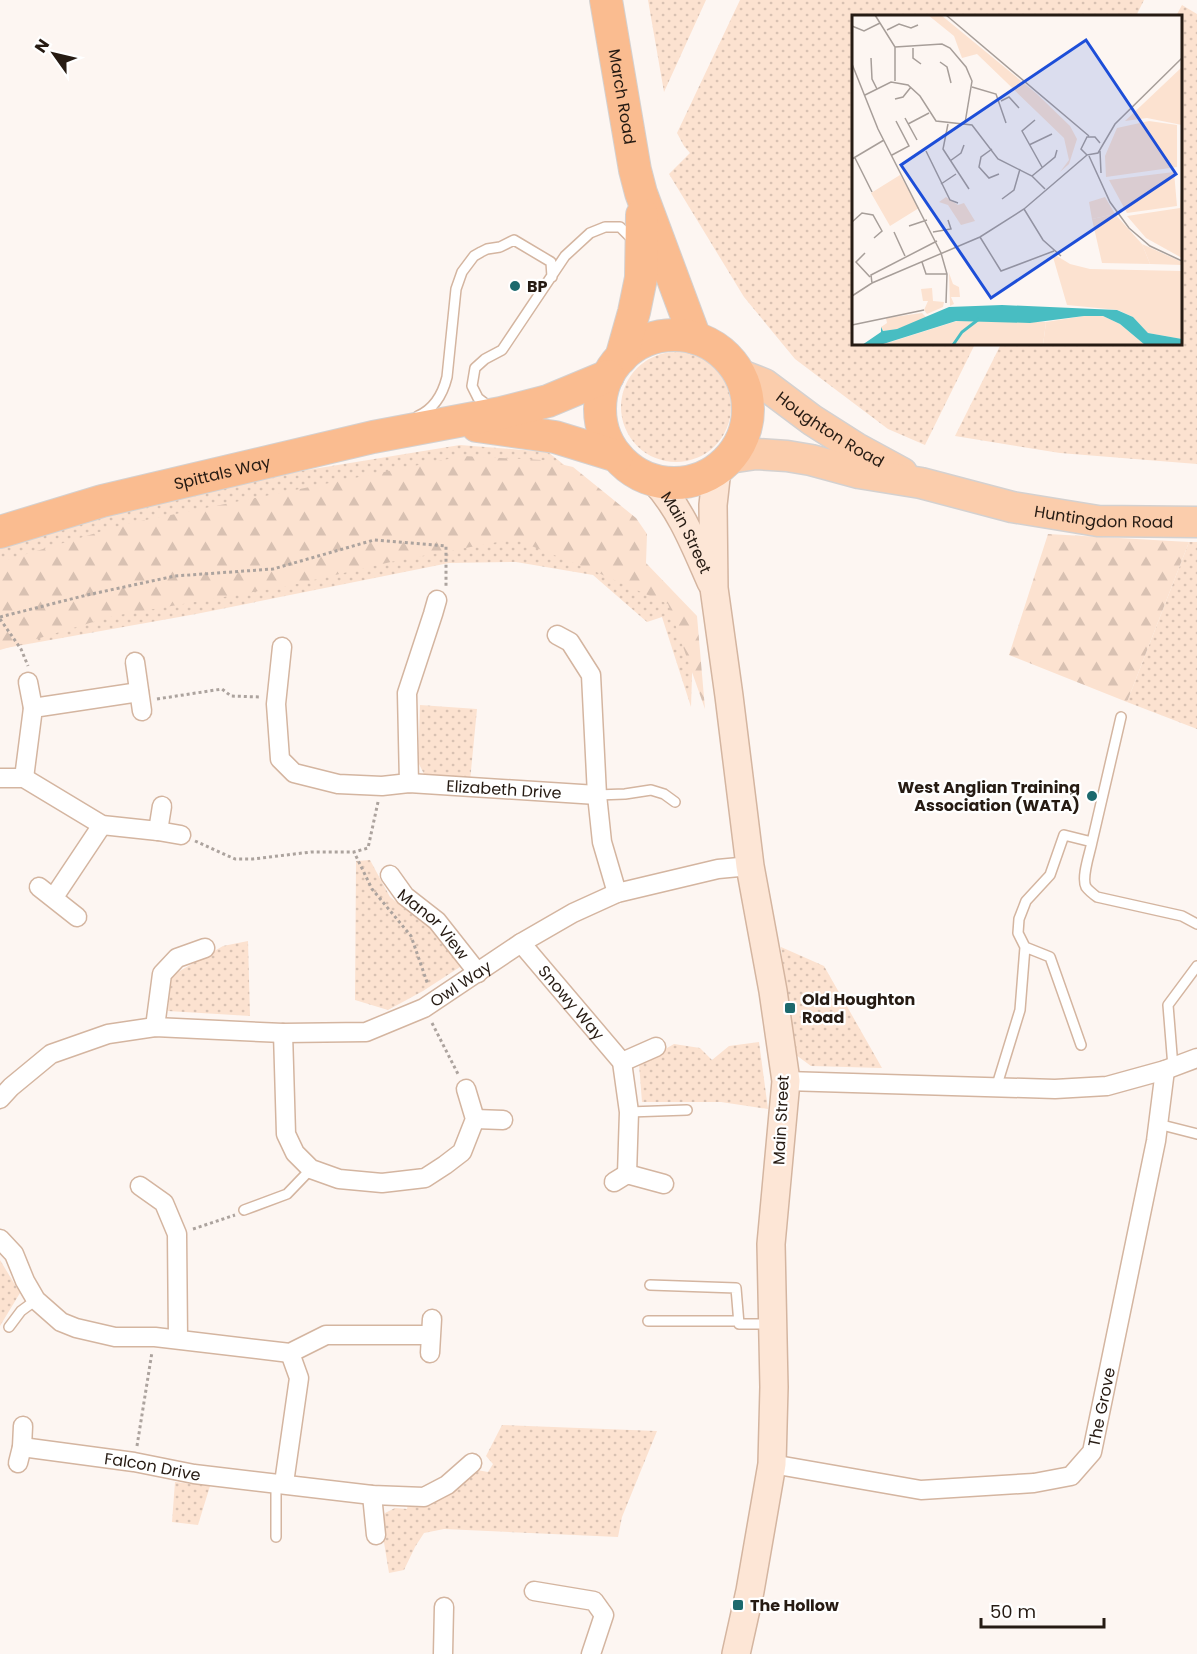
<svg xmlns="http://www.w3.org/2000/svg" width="1197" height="1654" viewBox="0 0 1197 1654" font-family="Poppins,sans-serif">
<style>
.green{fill:url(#green-dots)}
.forest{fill:url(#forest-firs)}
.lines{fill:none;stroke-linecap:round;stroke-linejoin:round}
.service-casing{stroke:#d4b5a0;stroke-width:12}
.minor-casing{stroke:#d4b5a0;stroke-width:21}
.secondary-casing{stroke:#d4b5a0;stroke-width:30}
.primary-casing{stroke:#d4d1d0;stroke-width:33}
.trunk-casing{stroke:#d4d1d0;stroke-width:34}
.path{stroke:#aca39e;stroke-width:3;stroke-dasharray:3 3;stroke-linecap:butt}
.service{stroke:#fff;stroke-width:9}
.minor{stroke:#fff;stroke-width:18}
.secondary{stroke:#fde6d6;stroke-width:27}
.primary{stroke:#fbcdac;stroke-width:30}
.trunk{stroke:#fabc90;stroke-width:32}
.poi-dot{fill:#1c696d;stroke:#fff;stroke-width:2}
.labels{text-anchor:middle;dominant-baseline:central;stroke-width:4.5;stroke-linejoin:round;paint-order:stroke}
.street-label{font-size:16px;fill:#261b13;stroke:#fff}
.poi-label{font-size:16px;font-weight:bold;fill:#261b13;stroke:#fff;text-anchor:start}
.inset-river{fill:none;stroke:#48bdc2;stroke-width:3}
.inset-road{fill:none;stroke:#a79e99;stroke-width:1.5}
.view{fill:#1d4ed8;fill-opacity:0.15;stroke:#1d4ed8;stroke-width:3}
.inset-edge{fill:none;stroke:#261b13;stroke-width:3}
</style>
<defs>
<pattern id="green-dots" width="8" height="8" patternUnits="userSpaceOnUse" patternTransform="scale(1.5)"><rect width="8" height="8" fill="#fce2d0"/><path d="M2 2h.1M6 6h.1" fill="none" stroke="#d8c1b2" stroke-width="1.8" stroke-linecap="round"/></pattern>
<pattern id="forest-firs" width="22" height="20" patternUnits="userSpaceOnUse" patternTransform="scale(1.5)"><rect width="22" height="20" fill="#fce2d0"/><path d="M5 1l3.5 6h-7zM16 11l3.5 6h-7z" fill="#d8c1b2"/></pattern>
</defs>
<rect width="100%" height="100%" fill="#fdf6f2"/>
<path class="green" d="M648,0H706L664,92Z
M740,0H1144L1136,16H854V344H975L925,445L888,429L795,359L744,297L669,174L690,153L684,146L677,133Z
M1182,5L1197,14V464L1060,453L955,436L1001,344H1180V16H1176Z
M621 407a55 55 0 1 1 110 0a55 55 0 1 1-110 0Z
M460,445L548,452L639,525L644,563L694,614L691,707L662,617L647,622L593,575L516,562L449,563L196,614L0,649V547L102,516L301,471Z
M1189,542H1197V729L1127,702Z
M420,705L477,709L470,781L426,778L418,762Z
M370,860L390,897L428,926L463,965L423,991L388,1010L355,1000L356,861Z
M248,941L250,1016L168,1011L171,976L223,946Z
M781,947L824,966L882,1068L811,1066L792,1052Z
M759,1042L768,1109L721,1102H642L639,1064L674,1044L700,1048L712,1060L729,1046Z
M0,1260L20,1293L0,1326Z
M502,1425L657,1431L622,1517L618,1537L444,1529L424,1533L415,1547L404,1570L389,1573L381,1524L385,1513L395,1508L407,1509L408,1504L430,1506L477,1470L488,1472L493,1464L486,1456Z
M175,1482L210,1486L198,1525L172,1522Z"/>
<path class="forest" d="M463,456L542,460L573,467L636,518L647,534L646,563L697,616L705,709L668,604L594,571L514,539L395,561L288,586L113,616L0,650V562L126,524Z
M1048,534L1189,542L1127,702L1009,655Z"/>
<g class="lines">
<g class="service-casing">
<path id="service" d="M491,408L478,398L472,386L475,368L485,359L502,350L565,256L590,233L605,227H620L633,240
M418,416C434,409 443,393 447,377L456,289L462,272L474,256L481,252L487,249L500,247L514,240L551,262L552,277
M597,795L625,794L651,790L664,794L675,802
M1092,842C1090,853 1081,877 1086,887C1089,891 1093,894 1097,897L1182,916L1197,924
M1025,947L1050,957L1081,1045
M1173,1067L1168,1005L1197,966
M996,1088L1020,1010L1025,947L1018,933L1019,919L1026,901L1050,875L1064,835L1092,842L1121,717
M629,1112L687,1110
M1158,1124L1197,1134
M244,1210L287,1194L311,1169
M650,1285L736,1288L739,1324H771
M648,1321H739
M9,1327L21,1311L36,1300
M276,1537V1483"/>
</g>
<g class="minor-casing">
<g id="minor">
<path d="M557,635L570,642L591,675L597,795L602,842L617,893"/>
<path id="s1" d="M282,647L276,704L280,759L294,773L338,784L382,786L409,783L597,795"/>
<path d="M135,662L142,711"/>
<path d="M28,682L33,708"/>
<path d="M0,778H24L102,825L158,831L181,835"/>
<path d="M24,778L33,708L139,692"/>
<path d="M409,783L407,693L433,614L437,600"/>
<path d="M158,831L162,806"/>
<path id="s2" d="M390,875L405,896L437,921L478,973"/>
<path d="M39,887L77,917"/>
<path d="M54,897L102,825"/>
<path id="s3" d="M521,943L622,1062L629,1112L627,1174"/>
<path d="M155,1027L162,974L177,958L205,948"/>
<path d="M283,1033L286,1134L295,1153L311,1169L339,1179L382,1183L425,1178L445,1165L462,1152L475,1119L466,1089"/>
<path d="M622,1062L656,1047"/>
<path d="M786,1081L1055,1089L1107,1086L1165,1070L1197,1058"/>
<path id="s4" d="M0,1099L11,1087L51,1054L108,1034L155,1027L283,1033L366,1032L424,1008L521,943L573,913L617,893L718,869L750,866"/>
<path d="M475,1119L503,1120"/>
<path d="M614,1182L627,1174L664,1184"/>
<path d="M140,1186L164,1203L177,1234L178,1339"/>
<path d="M0,1239L14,1254L25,1281L36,1300L61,1322L76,1328L115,1337H155L290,1353L326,1335H430"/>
<path d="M430,1353L432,1319"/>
<path id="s5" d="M22,1447L134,1462L194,1474L372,1495L424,1497L447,1485L472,1463"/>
<path d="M18,1463L22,1447L23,1426"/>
<path id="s6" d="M772,1464L921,1490L1034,1483L1071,1476L1092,1452L1156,1141L1165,1070"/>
<path d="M284,1483L299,1378L290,1353"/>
<path d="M372,1495L376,1535"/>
<path d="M534,1591L594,1601L604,1615L591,1654"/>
<path d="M443,1654L444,1607"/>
</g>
</g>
<g class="secondary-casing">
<g id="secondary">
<path d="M717,469L713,505L714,588L729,696L750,866L773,991L786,1081L771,1244L774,1387L772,1464L750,1591L736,1654"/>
<path id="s7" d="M654,480C681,509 695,546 711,582"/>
</g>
</g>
<g class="primary-casing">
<g id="primary">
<path id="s8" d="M741,375L764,384L812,420L856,448L902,473"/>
<path id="s9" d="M729,458L756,454L787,456L811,460L859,473L921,483L1012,507L1098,521L1197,522"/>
</g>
</g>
<g class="trunk-casing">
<g id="trunk">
<path id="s10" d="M606,0L635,170L641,193L695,338"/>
<circle cx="674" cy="409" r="74"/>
<path d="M621,358L634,312L641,278L642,215"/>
<path d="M477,426L555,437L617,456"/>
<path id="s11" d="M0,532L102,501L373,437L501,413L548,401L608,376"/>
</g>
</g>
<path class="path" d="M0,617L87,595L175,576L273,569L374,540L446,546V586
M0,619L21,649L28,666
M157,699L222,689L231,696L261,697
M378,802L368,848L354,852L372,889L411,936L428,985
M195,841L235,859H253L311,852H354
M432,1023L459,1076
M193,1229L235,1215
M137,1446L152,1352"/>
<use href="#service" class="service"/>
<use href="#minor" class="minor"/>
<use href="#secondary" class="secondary"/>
<use href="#primary" class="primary"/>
<use href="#trunk" class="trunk"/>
</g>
<g class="poi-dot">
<circle cx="515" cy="286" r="6"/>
<circle cx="1092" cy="796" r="6"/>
<rect x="784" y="1002" width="12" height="12" rx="3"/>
<rect x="732" y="1599" width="12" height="12" rx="3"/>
</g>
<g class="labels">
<g class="street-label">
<text stroke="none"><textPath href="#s10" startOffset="98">March Road</textPath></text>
<text stroke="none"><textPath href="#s8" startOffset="105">Houghton Road</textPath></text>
<text stroke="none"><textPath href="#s11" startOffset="230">Spittals Way</textPath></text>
<text stroke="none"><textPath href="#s9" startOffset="382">Huntingdon Road</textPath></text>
<text stroke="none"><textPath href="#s7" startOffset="62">Main Street</textPath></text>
<text stroke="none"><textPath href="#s1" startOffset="344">Elizabeth Drive</textPath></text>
<text stroke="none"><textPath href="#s2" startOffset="66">Manor View</textPath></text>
<text stroke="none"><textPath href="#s4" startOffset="494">Owl Way</textPath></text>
<text stroke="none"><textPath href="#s3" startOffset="78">Snowy Way</textPath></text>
<text transform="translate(781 1120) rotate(-87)">Main Street</text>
<text stroke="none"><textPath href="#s6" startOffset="380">The Grove</textPath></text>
<text stroke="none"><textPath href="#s5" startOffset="132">Falcon Drive</textPath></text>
</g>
<g class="poi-label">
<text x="527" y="286">BP</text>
<text x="1080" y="787" text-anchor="end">West Anglian Training<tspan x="1080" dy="18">Association (WATA)</tspan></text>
<text x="802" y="999">Old Houghton<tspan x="802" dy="18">Road</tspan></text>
<text x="750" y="1605">The Hollow</text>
</g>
</g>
<g transform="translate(852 15)">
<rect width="330" height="330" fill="#fdf6f2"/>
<path d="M330,52V110L295,103L273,106ZM297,106L325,110V152L254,162L253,141L265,113ZM322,157L325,191L275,198L257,165ZM48,160L67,193L38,211L19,178ZM94,182L106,190L112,188L123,206L109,210L96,190L87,187ZM263,199L290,229L298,249L250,248L240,204ZM205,241L218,249L238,254L330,256V324L296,318L281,302L266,295L215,290L201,242ZM70,298L75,303L45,314L31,316L29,312L35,308L34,303ZM105,306L194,307L191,330H29Z" fill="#fce2d0"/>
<path d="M76,0H89L185,79L218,111L225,124L217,149L208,157L217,145L212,123L125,39L110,43L102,21ZM330,155V243L294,223L275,201L328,193ZM253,182L263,199L240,204L237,187ZM290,229L330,247V250L298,249ZM97,258L101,269L107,272L108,282H99L102,289L98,291ZM232,301H251L268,309L293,330H191L194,307Z" fill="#fce2d0"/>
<path d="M80,273L81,286L92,287L91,292L75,299L72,295L76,286H71L69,274Z" fill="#fce2d0"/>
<path d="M150,290L265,295L281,302L296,318L330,324V330H293L268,309L251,301H232L178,308L104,306L28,330H10L29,317V312L31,316L45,314L97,292Z" fill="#48bdc2"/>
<path class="inset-river" d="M101,330L110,317L127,304"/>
<path class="inset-road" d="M23,0L43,32V66M94,0L237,121M0,11L12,16L28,8M35,15L47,9L59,13L66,10M43,32L90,29L98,33L114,52L120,66L113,108M61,33V43L69,49M19,43L20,64L25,74M88,47L95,52L99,68M0,49L26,114L89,238L95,259L94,288M120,72L144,79L154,108M13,80L39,67L56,70L68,81L84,106L120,110L146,144L180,161L193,174M43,84L51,82L59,72M149,86L157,82L167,93M53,103L65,125M183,105L170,116L190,152M56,109L77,98M96,109L91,134L117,174M248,128L243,122H235L229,134L235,140L246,138L263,109L330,43M177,130L200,119M140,134L129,142L127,152L137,163L147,159M74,136L98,185L106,188M248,136L249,158M40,140L57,131L44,106M237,141L258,187L277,213L298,231L330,246M3,143L20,177M0,144L32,125M98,146L109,138L112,130M180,161L203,142L205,135M89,169L104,159M150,184L162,175L168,154M172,194L191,225L209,241M0,207L10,198L21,200L30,216L22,223M57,211L75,205M42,217L53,241M81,217L99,214L96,205M128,222L149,256L202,236M13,238L4,247L18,262M70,247L74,259H95M20,268L19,260L85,226M0,281L20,268L128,222L172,194L235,140M0,310L72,295"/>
<path class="view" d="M234,25L324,159L139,283L49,150Z"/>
<rect width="330" height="330" class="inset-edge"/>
</g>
<g transform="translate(54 54) rotate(304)" stroke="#ffffff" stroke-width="4.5" paint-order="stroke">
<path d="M0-4.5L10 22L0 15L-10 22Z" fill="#261b13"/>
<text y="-9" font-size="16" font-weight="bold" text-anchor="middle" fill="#261b13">N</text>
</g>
<path d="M981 1618v9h123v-9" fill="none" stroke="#261b13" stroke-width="3"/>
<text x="990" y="1618" font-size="18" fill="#261b13" stroke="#ffffff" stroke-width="4.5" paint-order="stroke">50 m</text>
</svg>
